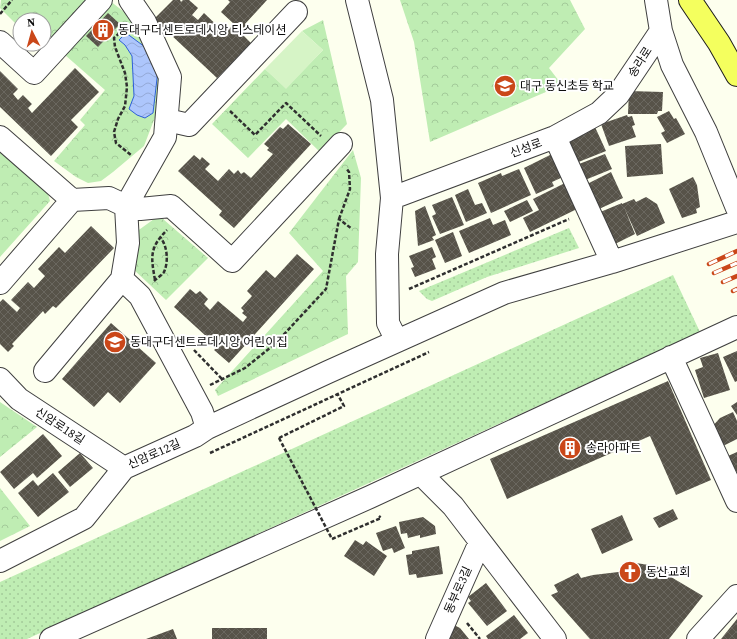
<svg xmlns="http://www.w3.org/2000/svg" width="737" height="639" viewBox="0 0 737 639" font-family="'Source Serif 4','Noto Sans KR',serif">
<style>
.grass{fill:url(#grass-dots)}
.park{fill:url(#park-crowns)}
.pitch{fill:#d6f4c6}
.water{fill:url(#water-waves);stroke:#2d5fd9}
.building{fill:url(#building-cross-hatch)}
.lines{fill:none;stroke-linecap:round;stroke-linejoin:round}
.minor-casing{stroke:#404040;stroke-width:24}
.major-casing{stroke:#1e1e1e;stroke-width:24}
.path{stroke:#2f2f2f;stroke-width:2.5;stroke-dasharray:4 2;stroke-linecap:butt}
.minor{stroke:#fff;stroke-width:22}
.major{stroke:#f4ff5e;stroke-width:22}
.rail-casing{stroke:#ca4719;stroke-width:4.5}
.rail{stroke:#fff;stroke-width:3;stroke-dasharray:9;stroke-linecap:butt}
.path-bridge{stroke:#2f2f2f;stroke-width:2.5;stroke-dasharray:4 2;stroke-linecap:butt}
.labels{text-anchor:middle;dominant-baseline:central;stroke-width:4;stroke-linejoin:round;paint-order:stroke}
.poi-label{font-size:12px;fill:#0d0d0d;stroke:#fff;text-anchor:start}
.street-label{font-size:12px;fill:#0d0d0d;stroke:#fff}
</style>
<defs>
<pattern id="grass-dots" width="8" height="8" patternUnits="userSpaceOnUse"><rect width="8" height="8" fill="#bfedb3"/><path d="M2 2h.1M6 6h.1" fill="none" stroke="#a3ca99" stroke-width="1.8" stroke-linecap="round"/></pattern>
<pattern id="park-crowns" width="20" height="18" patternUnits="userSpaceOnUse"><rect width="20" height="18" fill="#bfedb3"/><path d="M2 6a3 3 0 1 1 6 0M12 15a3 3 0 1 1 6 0" fill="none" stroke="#a3ca99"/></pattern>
<pattern id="water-waves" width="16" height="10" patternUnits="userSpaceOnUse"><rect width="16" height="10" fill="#adc6fc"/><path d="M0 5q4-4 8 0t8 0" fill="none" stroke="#94a9d7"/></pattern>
<pattern id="building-cross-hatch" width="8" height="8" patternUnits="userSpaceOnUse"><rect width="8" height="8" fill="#575349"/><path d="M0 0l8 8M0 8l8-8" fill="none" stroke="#6a675f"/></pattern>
</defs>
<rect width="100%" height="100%" fill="#fdffee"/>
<path class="grass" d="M569,228L579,248L487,277L432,301L427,299L419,291Z
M673,275L700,332L27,639H0V582Z"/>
<path class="park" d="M1,0H86L41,50L35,44H44V20H20V28L0,8Z
M400,0H570L585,29L549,68L562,85L430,142L414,42Z
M110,1L132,18L162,72L157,112L144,146L113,172L101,181L88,183L76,177L54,161L85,125L80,120L105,90L65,55Z
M323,20L347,124L320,152L286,119L248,158L212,124L265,69L286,88L323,50L302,31Z
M0,150L47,190L50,201L0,257Z
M353,150L361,178L358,262L346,276L348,334L218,396L215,390L323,271L289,233Z
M154,219H163L208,258L166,300L132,268L136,232Z
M0,402L37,427L0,457Z
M0,488L30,526L0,541Z"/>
<path class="pitch" d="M302,31L323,50L286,89L265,69Z"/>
<path class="water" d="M126,33L145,47L158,70L153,113L145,118L137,115L129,109L134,96L132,56L125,45L119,40Z"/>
<path class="building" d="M173,0H180L181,2L183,0H189L198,8L192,15L198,20L204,13L225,33L234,24L221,12L230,2L228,0H267L245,24L249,28L242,34L251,43L217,78L154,19Z
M108,13L120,24L98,47L86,36Z
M75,68L99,92L71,120L78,127L51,156L0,107V71L18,89L13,94L18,100L23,95L32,104L28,108L32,113Z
M629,91L663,92L662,111H658L657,114H628Z
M669,111L674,119L676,118L685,134L667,143L661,133L665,131L657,117Z
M627,115L628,117L632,116L635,125L632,126L636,137L609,146L601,124Z
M288,124L311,144L234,228L219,215L222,211L178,171L194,155L200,160L202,157L210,164L205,169L218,181L229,169L234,174L238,170L241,174L244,172L251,178L273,154L267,150L269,148L264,144L280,127L283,129Z
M595,127L606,151L576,163L566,139Z
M661,144L663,174L627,177L625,146Z
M552,154L563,177L552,182L554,186L536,194L524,168Z
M605,154L612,169L585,180L579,164Z
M519,169L531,195L491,213L478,183L501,173L502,176Z
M611,172L623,198L599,209L587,184Z
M693,177L697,185L700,207L696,209L697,213L682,218L669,189Z
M565,183L577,209L530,232L523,218L539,210L533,199Z
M468,189L475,205L482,203L487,213L466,222L455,195Z
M452,197L464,225L440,234L432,216L436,214L432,205Z
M646,197L657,204L665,223L637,236L624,207L635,234L615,244L598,213L622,203V204L634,199L636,202Z
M527,200L533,211L510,222L504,211Z
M425,206L436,235L432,237L434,240L418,246L415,211Z
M490,218L493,225L505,220L511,235L469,253L459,231Z
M91,226L114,248L56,308L53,306L45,314L43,311L12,344L14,346L8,352L0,344V302L3,299L17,312L20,308L11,300L28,282L34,288L45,276L38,269L59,247L65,253Z
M453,232L462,256L445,263L435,240Z
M432,247L436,257L432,259L436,269L415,277L411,268L414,267L409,256Z
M297,254L314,269L229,363L214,350L218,347L174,307L190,289L196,294L200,291L208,299L204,304L210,310L218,301L243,322L247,317L242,313L244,311L241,308L252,296L247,291L266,270L275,278Z
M111,323L156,363L120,403L108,392L94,407L62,379Z
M737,351V381L735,382L723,357Z
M718,353L730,390L704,398L695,370L703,367L700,358Z
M668,381L711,480L676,495L650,436L507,499L490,459Z
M737,402V415L731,406Z
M733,412L737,421V439L719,448L710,429L720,418Z
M43,434L62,456L37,478L33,473L14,489L0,472Z
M737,452V473L728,456Z
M80,453L93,468L70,487L58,472Z
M53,473L69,492L38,517L18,493L33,480L38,486Z
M673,509L678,519L659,528L653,518Z
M622,515L633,540L602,554L591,529Z
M423,517L435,526L436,534L420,538V535L408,538L407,533L401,534L399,522Z
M396,526L405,548L394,553L392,548L383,551L376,533Z
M355,540L363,545L366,541L387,556L374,576L344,556Z
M439,546L443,574L417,578L416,574L409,575L406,555L412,554V551Z
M629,562L656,566L673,574L671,577L703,596L669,639H590L551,595L558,592L554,585L578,573L581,578L593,575L627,571Z
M486,583L507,611L487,626L468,603L471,601L468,597Z
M514,615L528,633L520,639H488L486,636Z
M737,619V639H721Z
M454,625L460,628L469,639H446Z
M212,628H267V639H212Z
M173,629L177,639H146Z"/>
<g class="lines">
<g class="minor-casing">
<path id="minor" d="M357,0L382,100L392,198L387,254L388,323L397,341
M661,31L672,65L706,132L737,208
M0,42L34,73L101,0
M167,120L189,125L296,12
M0,137L72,200L109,198L126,206L140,209L171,206L232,261L341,144
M555,137L612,262
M392,198L555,137L599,113L618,95L661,31L656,0
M122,279L140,296L202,412L207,428
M0,283L72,200
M671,357L737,501
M45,371L122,279L128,243L126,206L165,137L170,77L145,22L130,0
M0,379L19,399L124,468
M421,474L453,506L555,639
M0,561L84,518L124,468L195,436L207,428L328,372L504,293L612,262L737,222
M51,639L370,497L737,327
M437,639L480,542
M698,639L737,596"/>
</g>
<g class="major-casing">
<path id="major" d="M690,0L719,43L737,75"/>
</g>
<path class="path" d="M0,14L12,0
M124,29L114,38L115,47L125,73L127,87L125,106L118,119L114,132L116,143L131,155
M230,111L255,135L286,103L321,136
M339,219L350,189L349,172L346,168
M155,280C151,257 149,248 167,230
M154,281C157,278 162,275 164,272C169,261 167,245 160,237
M409,289L569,219
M194,350L222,379
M210,385L245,368L275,344L326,289L339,219L352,229
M279,438L344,406L337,393
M210,453L429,352
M332,539L381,518L379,516
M467,623L480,639"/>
<use href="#minor" class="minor"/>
<use href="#major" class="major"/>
<g class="rail-casing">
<path id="rail" d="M709,264L737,251
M714,273L737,263
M723,282L737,276
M733,291L737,289"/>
</g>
<use href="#rail" class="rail"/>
<path class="path-bridge" d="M279,438L332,539"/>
</g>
<defs>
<g id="building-disc" transform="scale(1.15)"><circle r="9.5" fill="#ca4719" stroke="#fff"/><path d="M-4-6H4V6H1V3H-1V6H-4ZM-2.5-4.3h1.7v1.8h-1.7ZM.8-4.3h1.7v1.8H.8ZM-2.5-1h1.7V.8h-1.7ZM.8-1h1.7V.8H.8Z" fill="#fff"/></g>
<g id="school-disc" transform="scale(1.15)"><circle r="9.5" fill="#ca4719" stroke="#fff"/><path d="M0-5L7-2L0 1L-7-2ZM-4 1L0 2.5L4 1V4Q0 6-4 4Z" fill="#fff"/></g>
<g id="church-disc" transform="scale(1.15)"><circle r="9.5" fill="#ca4719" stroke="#fff"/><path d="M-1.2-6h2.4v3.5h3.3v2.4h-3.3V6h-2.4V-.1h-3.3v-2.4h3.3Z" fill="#fff"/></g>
</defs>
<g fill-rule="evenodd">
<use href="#building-disc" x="103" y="30"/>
<use href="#school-disc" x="505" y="86"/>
<use href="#school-disc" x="115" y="342"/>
<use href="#building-disc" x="570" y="448"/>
<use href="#church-disc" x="630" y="572"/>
</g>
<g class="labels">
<g class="poi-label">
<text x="118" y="30">동대구더센트로데시앙 티스테이션</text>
<text x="520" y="86">대구 동신초등 학교</text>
<text x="130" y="342">동대구더센트로데시앙 어린이집</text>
<text x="586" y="448">송라아파트</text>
<text x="646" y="572">동산교회</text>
</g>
<g class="street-label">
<text transform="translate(640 62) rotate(-57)">송라로</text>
<text transform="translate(526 148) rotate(-20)">신성로</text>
<text transform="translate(60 426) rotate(33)">신암로18길</text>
<text transform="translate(154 454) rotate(-24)">신암로12길</text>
<text transform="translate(458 590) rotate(-66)">동부로3길</text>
</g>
</g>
<g transform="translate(32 32) rotate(354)"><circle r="19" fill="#ffffff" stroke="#9e9e9e"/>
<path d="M0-3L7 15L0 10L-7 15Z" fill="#ca4719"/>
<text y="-6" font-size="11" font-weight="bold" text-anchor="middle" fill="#0d0d0d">N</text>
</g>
</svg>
